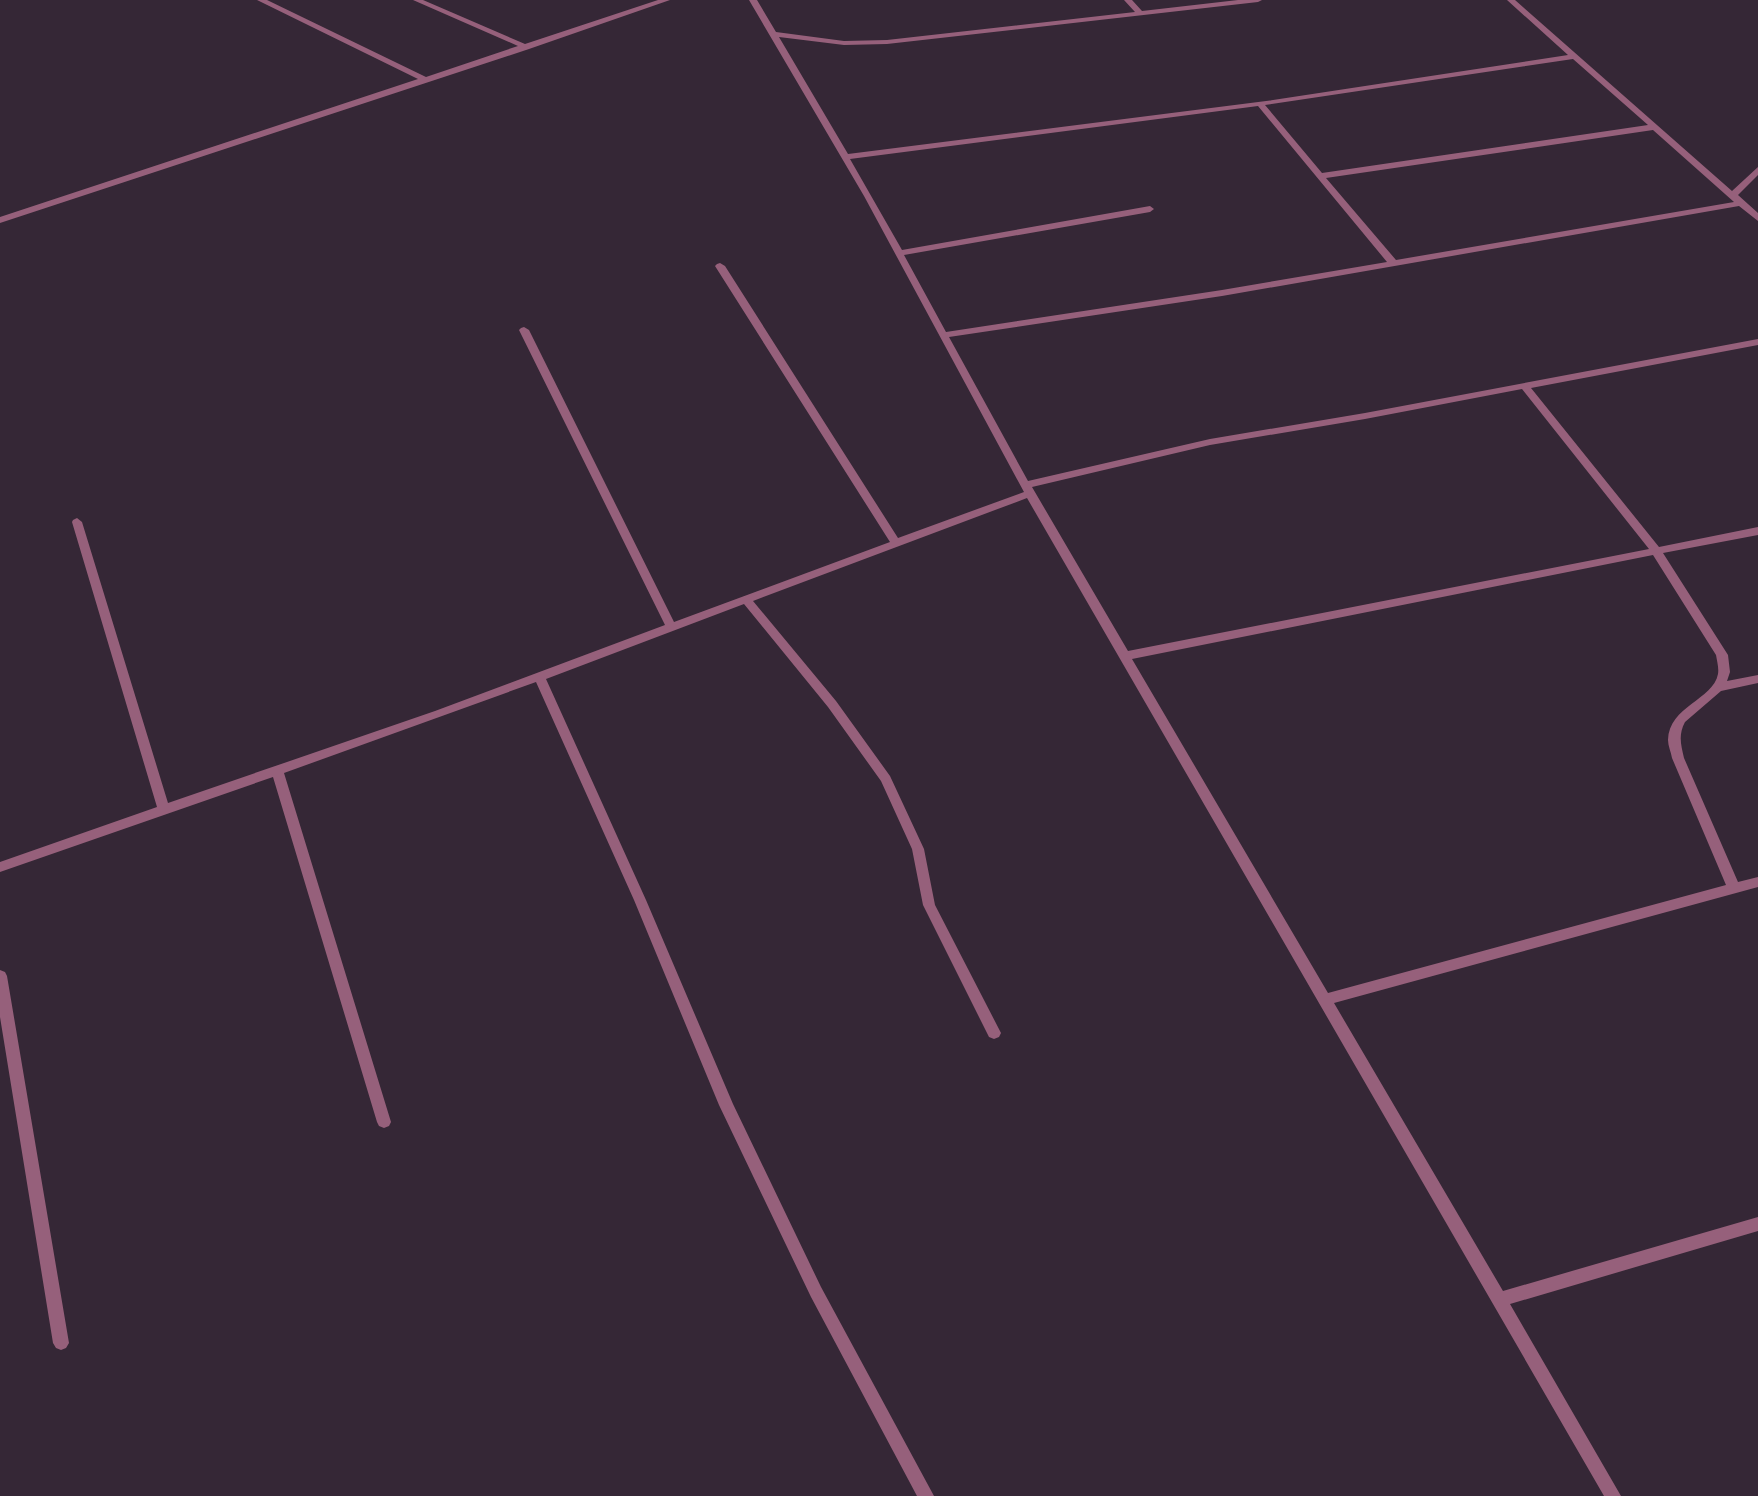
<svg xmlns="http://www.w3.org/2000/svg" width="1758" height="1496" viewBox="0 0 1758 1496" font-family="Quicksand,sans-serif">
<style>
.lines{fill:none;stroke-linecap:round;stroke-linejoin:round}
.street{fill:#96607b;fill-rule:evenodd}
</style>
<rect width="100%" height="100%" fill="#352736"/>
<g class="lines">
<path class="street" d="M257,0H267L426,77L518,46L413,0H423L525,44L658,0H670L529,49L0,223V217L418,79Z
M749,0H757L776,32L844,41L887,40L1135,12L1124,0H1132L1142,11L1238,0H1262L1258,2L887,44L844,45L779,37L848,154L1273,100L1568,55L1507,0H1515L1732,191L1758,167V175L1738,195L1758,213V221L1739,206L1222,296L949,337L1028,481L1210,439L1365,413L1758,339V345L1531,388L1659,547L1758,527V535L1663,553L1728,655L1730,672L1727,681L1758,675V683L1721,691L1685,722C1678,735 1681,745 1684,758L1738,882L1758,877V887L1334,1003L1503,1291L1758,1217V1231L1510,1304L1621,1496H1604L1027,498L753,601L836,701L890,776L924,849L935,905L1001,1033L999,1037L994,1039L989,1037L923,905L912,849L881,781L828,707L744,604L546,679L646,900L733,1104L821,1287L934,1496H917L811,1297L719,1105L634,900L536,682L284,773L391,1122L389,1126L384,1128L379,1126L377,1122L273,777L0,872V862L157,807L72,522L73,520L77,518L82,522L168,803L435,711L665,625L519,330L521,328L524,327L529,330L674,622L890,542L715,266L717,264L720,263L725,266L898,538L1024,492L864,196ZM1573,59L1648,125L1322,173L1265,105ZM1258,106L1387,262L1222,290L946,332L904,255L1150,212L1154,209L1150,206L902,250L850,159ZM1653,130L1734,202L1396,260L1326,178ZM1522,389L1649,549L1128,651L1032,487L1210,445L1365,419ZM1653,555L1716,655C1717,661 1719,668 1718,674C1713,700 1669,706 1668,740C1668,746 1671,752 1672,758L1726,885L1328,993L1132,659Z
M0,970L5,972L7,976L69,1343L66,1348L61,1350L56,1348L53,1343L0,1017Z"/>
</g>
</svg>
